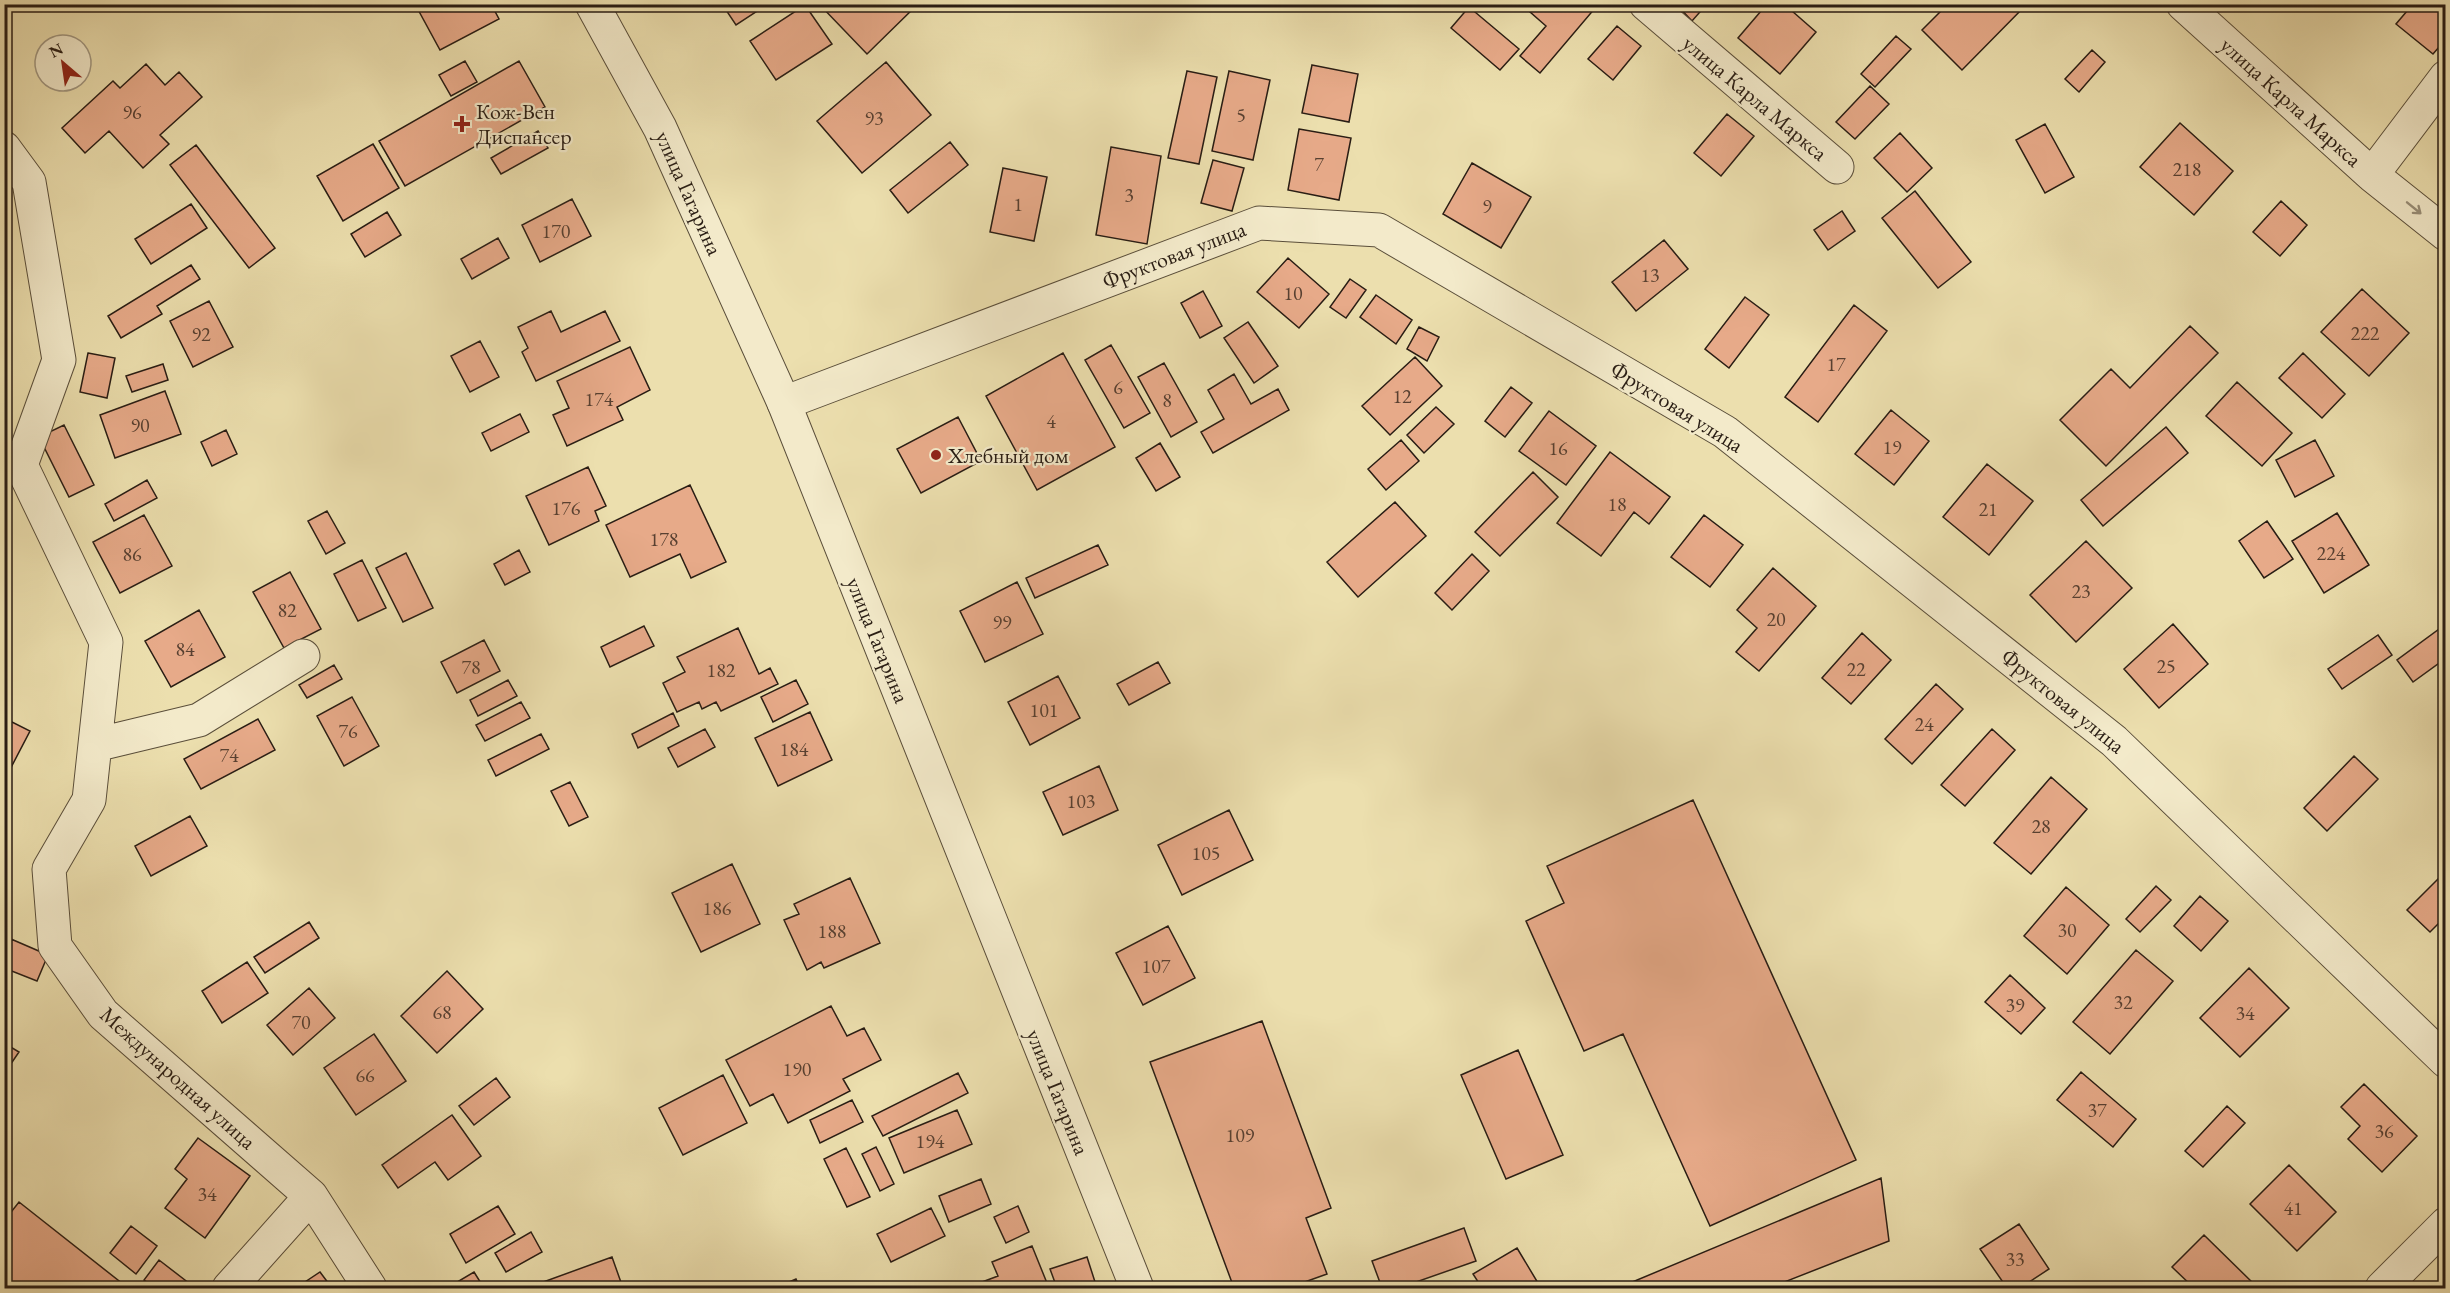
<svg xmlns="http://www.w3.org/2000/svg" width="2450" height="1293" viewBox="0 0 2450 1293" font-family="'EB Garamond',serif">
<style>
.building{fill:#e7aa89;stroke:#291d14;stroke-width:1.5}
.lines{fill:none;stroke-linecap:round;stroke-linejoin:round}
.minor-casing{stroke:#5a4e3a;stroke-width:35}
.tertiary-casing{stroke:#5a4e3a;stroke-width:35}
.minor{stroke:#f3eaca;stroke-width:33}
.tertiary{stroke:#f3eaca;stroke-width:33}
.oneway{stroke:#988e78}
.poi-dot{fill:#8f2418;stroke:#f3eaca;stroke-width:2}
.labels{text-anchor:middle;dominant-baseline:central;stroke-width:4.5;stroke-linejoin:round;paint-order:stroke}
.number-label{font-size:20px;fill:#584031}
.street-label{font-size:22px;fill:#291d14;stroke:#f3eaca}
.poi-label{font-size:22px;fill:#291d14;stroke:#f3eaca;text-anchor:start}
</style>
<rect width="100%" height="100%" fill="#ecdfae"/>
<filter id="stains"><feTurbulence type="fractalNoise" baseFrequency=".00333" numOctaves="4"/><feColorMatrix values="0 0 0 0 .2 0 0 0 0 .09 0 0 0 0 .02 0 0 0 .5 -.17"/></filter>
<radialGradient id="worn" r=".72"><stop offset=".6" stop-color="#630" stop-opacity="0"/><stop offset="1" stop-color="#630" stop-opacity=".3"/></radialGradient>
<path class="building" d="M415,4H491L499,19L440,50Z
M722,4H768L736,25Z
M819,4H918L867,54Z
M1521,4H1594L1596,7L1540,73L1520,56L1546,26Z
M1676,4H1707L1692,21Z
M1767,4H1784L1816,32L1780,74L1738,38Z
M1948,4H2027L1962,70L1922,30Z
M2413,4H2446V39L2433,54L2396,24Z
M805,5L832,44L776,80L750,41Z
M1469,7L1519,49L1500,70L1451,28Z
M1617,26L1641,46L1613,80L1588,59Z
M1896,36L1911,49L1875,87L1861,74Z
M2092,50L2105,62L2079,92L2065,79Z
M465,61L477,82L451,96L439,75Z
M519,61L545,107L405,186L379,141Z
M886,62L931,115L862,173L817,121Z
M146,64L165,85L179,72L202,97L160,135L169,144L143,168L109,131L85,153L62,128L113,81L120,88Z
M1312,65L1358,74L1349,122L1302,113Z
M1187,71L1217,77L1199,164L1168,158Z
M1229,71L1270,80L1253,160L1212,151Z
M1870,86L1889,104L1855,139L1836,122Z
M1727,114L1754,136L1721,176L1694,153Z
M2180,123L2233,171L2194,215L2140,167Z
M2045,124L2074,177L2045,193L2016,140Z
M1299,129L1351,138L1339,200L1288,190Z
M538,131L548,148L501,174L491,158Z
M1900,133L1932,168L1907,192L1874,158Z
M950,142L968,165L908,213L890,190Z
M373,144L399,188L343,221L317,176Z
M196,145L275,248L249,268L170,165Z
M1111,147L1161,156L1147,244L1096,235Z
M1213,160L1244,168L1232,211L1201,203Z
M1472,163L1531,197L1501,248L1443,214Z
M1003,168L1047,177L1034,241L990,232Z
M1915,191L1971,262L1938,288L1882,218Z
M572,199L591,236L540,262L522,225Z
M2281,201L2307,225L2280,256L2253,232Z
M191,204L207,228L151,264L135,239Z
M1842,211L1855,231L1828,250L1814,230Z
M387,212L401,235L365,257L351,234Z
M498,238L509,258L472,279L461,259Z
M1664,240L1688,269L1636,311L1612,282Z
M1288,258L1329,294L1299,328L1257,292Z
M191,265L200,279L157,306L162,314L121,338L108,316Z
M1350,279L1366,290L1346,318L1330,307Z
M2362,289L2409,333L2369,376L2321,332Z
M1203,291L1222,326L1200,338L1181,303Z
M1376,295L1412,320L1396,344L1360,317Z
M1745,297L1769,315L1729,368L1705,349Z
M209,301L233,347L193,367L170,321Z
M1854,305L1887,331L1818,422L1785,397Z
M551,311L561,332L605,311L620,341L536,381L522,352L528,348L518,327Z
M1248,322L1278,366L1254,383L1224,338Z
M2190,326L2218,353L2106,466L2060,420L2111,369L2130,388Z
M1419,327L1439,337L1427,361L1407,349Z
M480,341L499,377L470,392L451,356Z
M1111,345L1150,413L1124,428L1085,360Z
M630,347L650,390L617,407L623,420L567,446L553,415L569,408L557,381Z
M88,353L115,358L107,398L80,392Z
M1063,353L1115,447L1037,490L986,396Z
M2303,353L2345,394L2322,418L2279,378Z
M1415,357L1442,386L1390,435L1362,406Z
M1164,363L1197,422L1171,437L1138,377Z
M163,364L168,380L132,392L126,376Z
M1234,374L1251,404L1278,389L1289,410L1213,453L1201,432L1224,419L1208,390Z
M2237,382L2292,433L2262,466L2206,416Z
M1511,387L1532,403L1505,437L1485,421Z
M165,391L181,434L115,458L100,415Z
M1436,407L1454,424L1424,453L1407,435Z
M1891,410L1929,441L1894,485L1855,454Z
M1549,411L1596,446L1566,485L1519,451Z
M520,414L529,432L491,451L482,433Z
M958,417L981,461L921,493L897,449Z
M64,425L94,485L69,497L39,437Z
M2166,427L2188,453L2103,526L2081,500Z
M226,430L237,454L212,466L201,442Z
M1401,440L1419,461L1386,490L1368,469Z
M2315,440L2334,476L2295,497L2276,460Z
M1160,443L1180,477L1156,491L1136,458Z
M1610,452L1670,497L1649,524L1634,512L1601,556L1557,523Z
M1987,464L2033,501L1989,555L1943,517Z
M588,467L606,506L595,511L599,521L549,545L526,496Z
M1533,472L1558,497L1500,556L1475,532Z
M147,480L157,498L114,521L105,504Z
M690,485L726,562L691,578L680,554L630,577L606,525Z
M1395,502L1426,536L1358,597L1327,562Z
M327,511L345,543L326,554L308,521Z
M2337,513L2369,565L2324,593L2292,541Z
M144,515L172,566L120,593L93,542Z
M1704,515L1743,545L1710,587L1671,557Z
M2267,521L2293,559L2264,578L2239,541Z
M2086,541L2132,588L2076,642L2030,595Z
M1098,545L1108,565L1035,598L1026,578Z
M519,550L530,572L505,585L494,564Z
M406,553L433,608L403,622L376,568Z
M1472,554L1489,571L1452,610L1435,593Z
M362,560L386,608L358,621L334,574Z
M1773,568L1816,606L1759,671L1736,652L1757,628L1737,610Z
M290,572L321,629L284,648L253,592Z
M1017,582L1043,634L985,662L960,611Z
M199,610L225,657L171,687L145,641Z
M2173,624L2208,664L2159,708L2124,669Z
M2446,624V658L2413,682L2397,660Z
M644,626L654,646L610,667L601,647Z
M738,628L759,674L770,668L778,684L721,711L716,702L702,709L699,702L677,712L663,683L685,672L677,657Z
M1862,633L1891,660L1851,704L1822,678Z
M2378,635L2392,655L2342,689L2328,669Z
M484,640L500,671L457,693L441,662Z
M1158,662L1170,683L1129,705L1117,684Z
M334,665L342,679L307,698L299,685Z
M1058,676L1080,718L1030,745L1008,702Z
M508,680L517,696L478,716L470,700Z
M796,680L808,704L773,722L761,697Z
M1936,684L1963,709L1912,764L1885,739Z
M352,697L379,746L344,766L317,716Z
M521,702L530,718L485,741L476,725Z
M810,712L832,760L778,786L755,738Z
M673,713L679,726L638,748L632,734Z
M4,718L30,731L4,781Z
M258,719L275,750L201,789L184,759Z
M705,729L715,747L678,767L668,748Z
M1992,729L2015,750L1965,806L1941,785Z
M541,734L549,749L496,776L488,760Z
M2354,756L2378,779L2327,831L2304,808Z
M1099,766L1118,810L1063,835L1043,792Z
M2051,777L2087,809L2031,874L1994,843Z
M570,782L588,817L569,826L551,791Z
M1693,800L1856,1160L1710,1226L1623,1034L1584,1051L1526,921L1564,903L1547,866Z
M1229,810L1253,860L1182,895L1158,845Z
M190,816L207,846L151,876L135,846Z
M732,864L760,924L701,952L672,893Z
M2446,871V916L2430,932L2407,910Z
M850,878L880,943L824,968L821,962L807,970L784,920L799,914L794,904Z
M2156,886L2171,900L2140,932L2126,919Z
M2066,887L2109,925L2067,974L2024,936Z
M2200,896L2228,921L2201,951L2174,926Z
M309,922L319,938L265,973L254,957Z
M1168,926L1195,978L1143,1005L1116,953Z
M11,939L48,955L37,981L4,968V955Z
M2136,950L2173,981L2110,1054L2073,1022Z
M247,962L268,993L222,1023L202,991Z
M2249,968L2289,1008L2240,1057L2200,1018Z
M447,971L483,1009L437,1053L401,1016Z
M2010,975L2045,1008L2021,1034L1985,1002Z
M309,988L335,1018L293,1055L267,1025Z
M831,1006L847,1036L864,1028L881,1060L843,1079L850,1091L788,1123L773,1094L750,1106L726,1060Z
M1262,1021L1331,1208L1306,1218L1327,1274L1288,1288H1234L1150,1062Z
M374,1034L406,1081L356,1115L324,1068Z
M4,1043L19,1052L4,1074Z
M1518,1050L1563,1155L1506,1179L1461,1075Z
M2081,1072L2136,1119L2113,1147L2057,1100Z
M958,1073L968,1093L883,1136L872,1116Z
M723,1075L747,1123L683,1155L659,1108Z
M496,1078L510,1097L474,1125L459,1106Z
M2364,1084L2417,1136L2382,1172L2348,1139L2360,1126L2341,1107Z
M852,1100L863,1122L820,1143L810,1120Z
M2227,1106L2245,1123L2203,1167L2185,1151Z
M957,1110L972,1144L904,1173L889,1138Z
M452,1115L481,1156L448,1180L435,1162L398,1188L382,1165Z
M198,1138L250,1176L205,1238L165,1208L187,1179L175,1169Z
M876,1147L894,1184L880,1191L862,1154Z
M846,1148L870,1197L847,1207L824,1159Z
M2289,1165L2336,1212L2297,1251L2250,1204Z
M1881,1178L1889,1241L1769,1288H1618Z
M981,1179L991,1204L949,1222L939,1196Z
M19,1202L128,1288H4V1221Z
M498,1206L515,1234L466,1263L450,1234Z
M1018,1206L1029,1232L1006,1243L994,1217Z
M931,1208L945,1236L891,1262L877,1234Z
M2019,1224L2049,1269L2020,1288H2007L1980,1249Z
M131,1226L157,1246L136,1274L110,1253Z
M1464,1228L1476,1261L1399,1288H1382L1372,1261Z
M531,1232L542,1252L506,1272L495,1253Z
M2204,1235L2256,1286L2254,1288H2194L2172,1267Z
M1032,1246L1049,1288H966L998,1276L992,1262Z
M1517,1248L1541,1288H1482L1473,1274Z
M612,1257L623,1288H536L535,1285Z
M1087,1257L1096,1285L1085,1288H1057L1050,1269Z
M159,1260L194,1287L193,1288H155L144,1280Z
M320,1272L332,1288H296Z
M474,1272L484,1288H447Z
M796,1279L800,1288H775Z"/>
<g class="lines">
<g class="minor-casing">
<path id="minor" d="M1646,4L1837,167
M2183,4L2372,175L2446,234
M4,148L29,182L59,360L21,465L106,642L89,800L49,869L55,946L103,1014L311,1196L370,1288
M2372,175L2446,77
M784,403L1259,223L1379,230L1725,432L2114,741L2446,1061
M95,745L199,720L303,656
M229,1288L311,1196"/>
</g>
<g class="tertiary-casing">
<path id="tertiary" d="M592,4L660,128L784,403L1137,1288
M2382,1288L2446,1224"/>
</g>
<use href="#minor" class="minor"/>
<use href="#tertiary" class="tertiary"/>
</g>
<defs><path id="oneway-shaft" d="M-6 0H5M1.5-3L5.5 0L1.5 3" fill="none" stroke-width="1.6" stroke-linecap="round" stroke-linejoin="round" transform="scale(1.5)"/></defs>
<use class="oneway" href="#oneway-shaft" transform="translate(2414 208) rotate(39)"/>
<g class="poi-dot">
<path d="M459 115h6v6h6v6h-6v6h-6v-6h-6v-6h6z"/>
<circle cx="936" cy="455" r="6"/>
</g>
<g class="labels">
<g class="number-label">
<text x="132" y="112">96</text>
<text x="1241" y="115">5</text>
<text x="874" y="118">93</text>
<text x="1319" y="164">7</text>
<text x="2187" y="169">218</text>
<text x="1129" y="195">3</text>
<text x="1018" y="204">1</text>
<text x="1487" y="206">9</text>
<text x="556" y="231">170</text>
<text x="1650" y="275">13</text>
<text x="1293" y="293">10</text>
<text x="2365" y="333">222</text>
<text x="201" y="334">92</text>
<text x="1836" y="364">17</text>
<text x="1118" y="387">6</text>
<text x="1402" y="396">12</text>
<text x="599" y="399">174</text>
<text x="1167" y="400">8</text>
<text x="1051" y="421">4</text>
<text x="140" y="425">90</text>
<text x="1892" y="447">19</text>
<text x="1558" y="448">16</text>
<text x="1617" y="504">18</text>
<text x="566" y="508">176</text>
<text x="1988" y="509">21</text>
<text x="664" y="539">178</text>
<text x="2331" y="553">224</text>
<text x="132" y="554">86</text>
<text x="2081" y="591">23</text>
<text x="287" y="610">82</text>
<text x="1776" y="619">20</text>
<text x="1002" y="622">99</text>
<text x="185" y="649">84</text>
<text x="2166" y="666">25</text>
<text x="471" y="667">78</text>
<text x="1856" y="669">22</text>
<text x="721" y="670">182</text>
<text x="1044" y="710">101</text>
<text x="1924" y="724">24</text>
<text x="348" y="731">76</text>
<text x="794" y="749">184</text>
<text x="229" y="755">74</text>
<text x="1081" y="801">103</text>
<text x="2041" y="826">28</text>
<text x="1206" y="853">105</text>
<text x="717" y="908">186</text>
<text x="2067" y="930">30</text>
<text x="832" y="931">188</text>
<text x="1156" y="966">107</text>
<text x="2123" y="1002">32</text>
<text x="2015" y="1005">39</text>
<text x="442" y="1012">68</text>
<text x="2245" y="1013">34</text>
<text x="301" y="1022">70</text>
<text x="797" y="1069">190</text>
<text x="365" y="1075">66</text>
<text x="2097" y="1110">37</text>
<text x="2384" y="1131">36</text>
<text x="1240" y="1135">109</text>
<text x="930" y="1141">194</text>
<text x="207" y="1194">34</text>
<text x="2293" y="1208">41</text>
<text x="2015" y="1259">33</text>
</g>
<g class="street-label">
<text transform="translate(1755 98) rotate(40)">улица Карла Маркса</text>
<text transform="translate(2291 102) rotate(42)">улица Карла Маркса</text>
<text transform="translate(689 193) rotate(66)">улица Гагарина</text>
<text transform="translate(1174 255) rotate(-21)">Фруктовая улица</text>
<text transform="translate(1677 407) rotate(32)">Фруктовая улица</text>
<text transform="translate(878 640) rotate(68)">улица Гагарина</text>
<text transform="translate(2063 701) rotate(39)">Фруктовая улица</text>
<text transform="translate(178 1078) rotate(42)">Международная улица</text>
<text transform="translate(1058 1092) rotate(68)">улица Гагарина</text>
</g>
<g class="poi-label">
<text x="476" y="111">Кож-Вен<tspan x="476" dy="25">Диспансер</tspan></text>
<text x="948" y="455">Хлебный дом</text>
</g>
</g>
<rect width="2450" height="1293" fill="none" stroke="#ecdfae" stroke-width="24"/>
<rect x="6" y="6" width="2438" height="1281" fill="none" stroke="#291d14" stroke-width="3"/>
<rect x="12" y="12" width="2426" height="1269" fill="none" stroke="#291d14" stroke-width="1.5"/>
<g transform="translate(63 63) rotate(331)"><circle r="28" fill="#f3eaca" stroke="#a29881" stroke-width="1.5"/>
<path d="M0-4.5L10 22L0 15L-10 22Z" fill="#8f2418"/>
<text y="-9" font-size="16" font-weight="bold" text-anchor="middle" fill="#291d14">N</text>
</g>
<rect width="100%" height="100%" filter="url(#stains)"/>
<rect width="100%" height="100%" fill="url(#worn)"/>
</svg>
